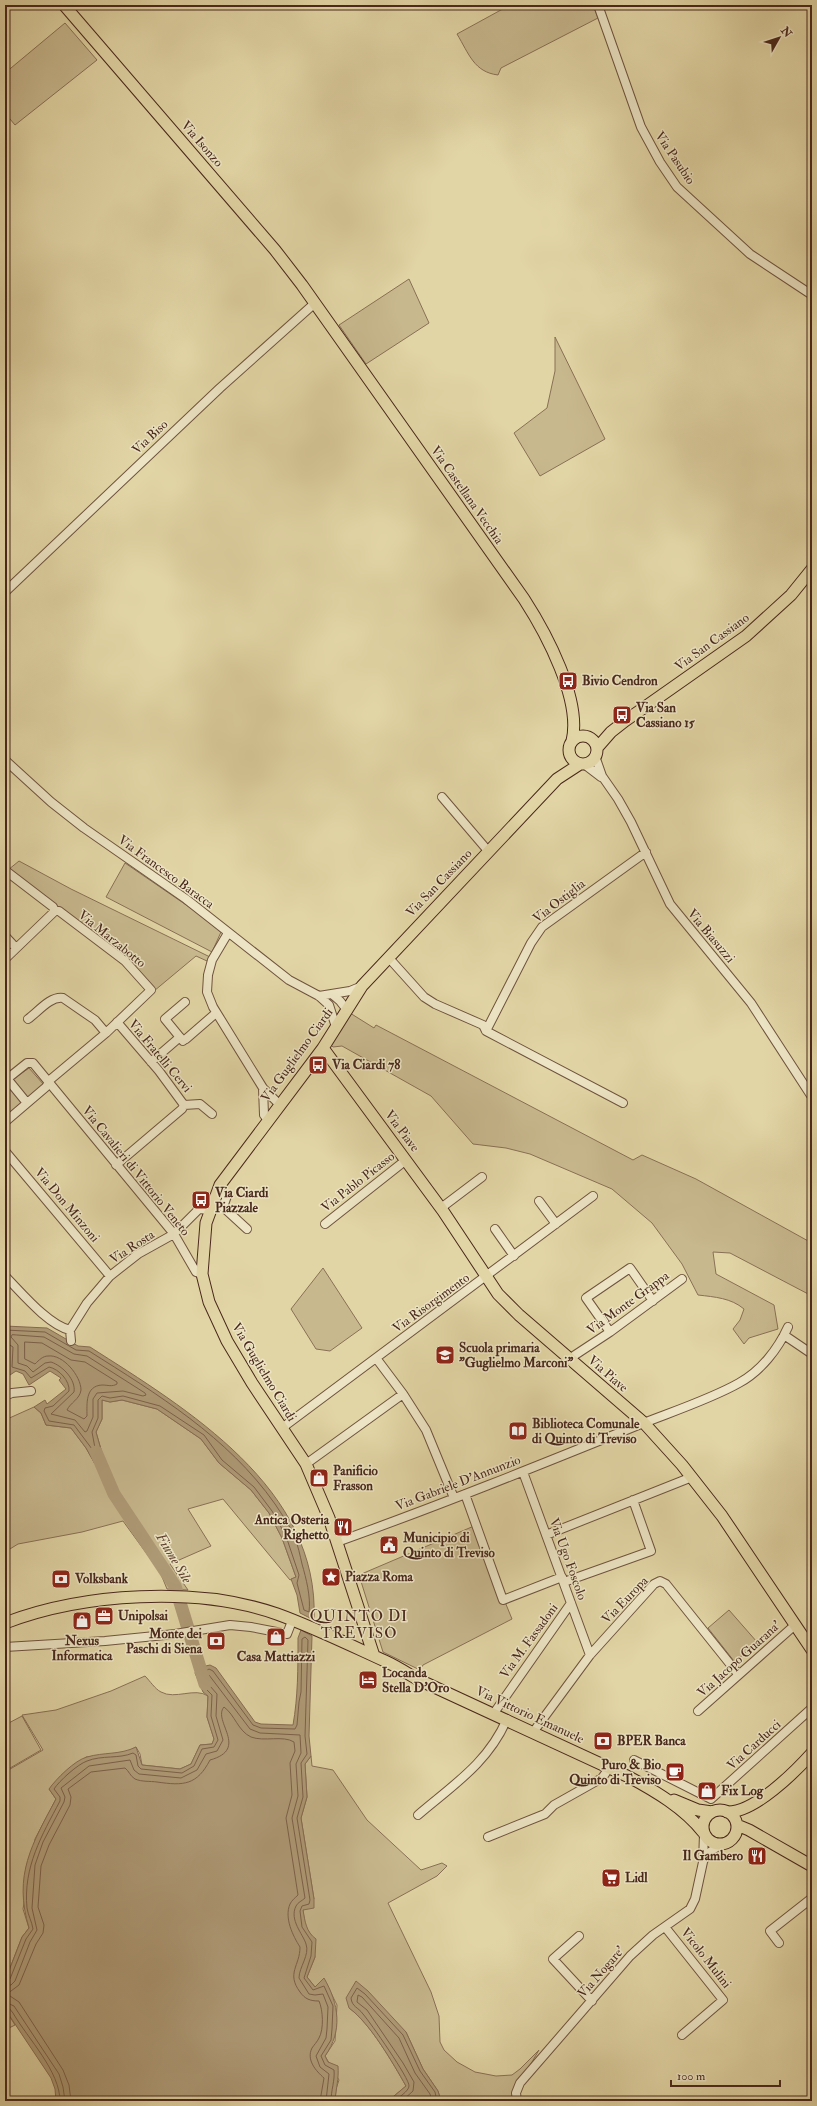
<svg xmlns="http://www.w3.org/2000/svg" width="817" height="2106" viewBox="0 0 817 2106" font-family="'IM FELL Double Pica',serif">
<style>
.green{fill:#c8b88e;stroke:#887055}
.water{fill:#ae9a76;stroke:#866c52}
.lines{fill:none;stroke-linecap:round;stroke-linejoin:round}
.shore{stroke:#7c6149;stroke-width:1}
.river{stroke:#ae9a76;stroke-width:13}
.minor-casing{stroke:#6f533e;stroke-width:10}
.major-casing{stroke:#49281c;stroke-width:13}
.minor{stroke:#ece4c4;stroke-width:8}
.major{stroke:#e2d5a5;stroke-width:11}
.labels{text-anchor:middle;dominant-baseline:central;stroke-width:3;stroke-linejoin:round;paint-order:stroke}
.street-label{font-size:13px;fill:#49281c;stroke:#ece4c4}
.poi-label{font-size:13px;font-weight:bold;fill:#49281c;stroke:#ece4c4;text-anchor:start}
.water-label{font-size:14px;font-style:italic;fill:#624432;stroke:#ece4c4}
.quarter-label{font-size:15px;letter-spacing:1px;fill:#49281c;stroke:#ece4c4}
</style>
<rect width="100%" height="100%" fill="#e2d5a5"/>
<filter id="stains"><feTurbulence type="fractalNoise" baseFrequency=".005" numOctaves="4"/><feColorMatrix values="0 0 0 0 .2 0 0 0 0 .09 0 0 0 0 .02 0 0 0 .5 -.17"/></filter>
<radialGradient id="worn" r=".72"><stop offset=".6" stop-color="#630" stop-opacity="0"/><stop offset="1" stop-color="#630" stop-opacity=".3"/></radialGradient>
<path class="green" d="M510,5H593L598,18L501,68L498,75C474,72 469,54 457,34Z
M65,23L97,60L15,125L5,113V73Z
M409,279L429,323L366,364L339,325Z
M555,337L605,439L540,476L514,433L547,408L555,371Z
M19,861L71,889L210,957L207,961L196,956L154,991L125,957L8,870Z
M125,863L192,909L221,932L212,952L106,897Z
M350,1013L374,1028L376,1025L633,1160L642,1155L696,1179L810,1242L812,1296L730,1253L713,1252L716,1274L774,1305L778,1329L749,1338L744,1344L733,1329L740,1320L744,1309C731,1298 715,1297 698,1295L682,1264L652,1223L612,1189L530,1154L506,1148L473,1144L431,1096L342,1046L333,1047L331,1045Z
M29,1068L44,1085L5,1117V1085Z
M323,1268L362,1328L330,1351L316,1349L291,1309Z
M102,1400L110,1402L122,1400L157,1409L201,1439L219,1463L251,1490L269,1513L282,1538L296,1577L290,1580L223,1499L188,1509L211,1546L170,1564L188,1590L167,1589L160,1572L123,1521L82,1532L18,1544L5,1552V1420L34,1407L41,1413L46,1425L71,1428L86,1448L95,1464L106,1467L96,1432L102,1419Z
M474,1526L512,1619L423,1665L420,1670L383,1652L359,1575Z
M729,1610L757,1642L736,1661H734L708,1628Z
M145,1676C150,1681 155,1689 161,1692C175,1700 195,1687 208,1696L207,1717L214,1739L212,1744L200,1745L191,1764L180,1769L142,1765L140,1754L136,1747L125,1753L86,1757L49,1789L56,1799L35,1839L23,1909L29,1928L22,1937L5,1981V1772L43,1750L22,1715L56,1710L111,1691Z
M22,1716L41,1750L5,1771V1725Z
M311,1756L312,1766L333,1770L367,1820L421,1870L442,1863L447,1866L437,1876L388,1903L431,1992L439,2016L440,2042L444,2050L457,2062L475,2072L496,2076L512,2075L520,2069L539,2050L518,2086L521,2101H441L438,2091L423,2069L406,2032L349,2008C370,2023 393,2063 406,2086L388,2101H335L336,2089L339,2080L325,2056L335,2041L337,2005L324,1979L315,1987L307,1977L315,1957L311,1935L305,1926L303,1910L314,1899L301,1818L307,1797L305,1764Z
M5,2009L15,2025L5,2030Z"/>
<path class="water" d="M5,1326L47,1328L78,1346L90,1347C187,1409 320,1488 314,1620L300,1613L297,1595L291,1579L296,1577L282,1538L269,1513L251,1490L219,1463L201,1439L157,1409L122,1400L110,1402L102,1400V1419L96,1432L106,1467L102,1469L95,1464L86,1448L71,1428L46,1425L41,1413L34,1407L45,1400L47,1404L66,1389L59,1380L61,1378L50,1371L29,1385L23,1374L16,1371L10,1375L5,1360L9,1361V1348L5,1346Z
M301,1630L312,1636L309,1736L311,1756L305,1764L307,1797L301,1818L314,1899V1908L303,1910C305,1921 306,1932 316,1939L315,1957L307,1977L315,1987L324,1978C339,2004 343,2031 325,2056L328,2062L338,2066C339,2079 336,2088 335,2101H56L55,2089L51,2078L5,2009V1981L22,1937L29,1928C13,1875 32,1844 56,1799L49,1789C56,1779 75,1760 87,1757C104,1752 120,1755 136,1747L142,1765L180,1769L191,1764L200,1745L212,1744L214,1739L207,1717L208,1696L203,1692L195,1673L197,1668L210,1665L216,1668L255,1722L261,1724L293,1725C298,1697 298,1668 298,1638Z
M356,1981L368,1991L406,2032L423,2069L438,2091L441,2101H388L406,2086C393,2063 370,2023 349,2008L346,1998Z"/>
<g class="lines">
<path class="shore" d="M5,1330L45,1332L76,1350L89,1351C157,1394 228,1437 275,1504C282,1515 290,1525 295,1538C298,1546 300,1555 302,1564C306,1578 311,1597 309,1612L304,1610L297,1583L299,1575L286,1536L272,1511L254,1487L222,1460L204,1435L160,1406L123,1396L110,1398L102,1396L98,1400V1418L92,1432L95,1448L92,1449L74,1425L49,1421L44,1411L45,1408L53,1406L69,1391C70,1381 59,1369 49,1367L31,1378L25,1371L12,1367L13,1347L5,1342
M17,1335L44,1337L74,1354L87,1356L145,1393L146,1395L143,1396L123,1391L97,1393L93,1399V1417L87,1431L85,1432L75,1420L51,1414L74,1392C76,1380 63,1366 51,1362L45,1363L33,1372L27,1366L18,1363V1345L11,1337L12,1335Z
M25,1342L42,1343L71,1360L85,1362L117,1382V1384C112,1387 108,1385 102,1385C85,1386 87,1404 87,1416L84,1419L67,1410C70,1403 80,1399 81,1390C81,1376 63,1354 48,1356C43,1356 39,1360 35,1364L25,1359Z
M5,1981L10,1979L26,1939L33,1929C32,1922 28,1915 27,1908C23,1867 42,1835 60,1801V1797L54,1789C59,1781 78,1764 87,1761C102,1755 119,1759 133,1753L136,1755L138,1766L141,1769L182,1773L194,1766L202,1749L214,1747L218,1740L211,1716L212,1695L206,1689L200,1674L209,1669L213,1671L253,1725L261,1728L295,1729L297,1725L299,1702L301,1692L302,1639L305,1637L308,1640L305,1736L307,1754L301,1763L303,1797L297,1818L310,1900L309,1904L302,1906L300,1911L302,1927L312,1942L311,1956L304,1978L313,1990L324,1986L333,2006L332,2029L331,2040L321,2056L325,2065L334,2070C335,2081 331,2090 331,2101
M5,1986L11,1985L15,1981L30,1942L37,1930L32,1908L35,1865L43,1842L64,1802L65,1797L61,1788L89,1766L130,1760L134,1770L139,1774L181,1778L197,1770L206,1754L217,1751L223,1740L216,1716L217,1694L210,1686L206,1677L209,1675L250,1729L260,1733L300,1735L301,1753L296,1764L298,1796L292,1818L305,1898C302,1901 298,1902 296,1906C289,1920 303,1934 306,1944C310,1955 299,1967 299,1978L309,1994L315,1995L323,1994L328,2007L327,2029L326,2038L316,2056L320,2067L329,2074L326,2101
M5,2002L14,2006L59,2074L63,2087L65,2101
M5,2007L9,2008L13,2013C28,2039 60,2071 60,2101
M71,2101L69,2085L63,2070L19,2002L7,1994L19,1985L36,1944L43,1933L44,1925L38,1907L41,1866L49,1845L70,1805L71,1797L68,1789L91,1772L125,1768C129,1771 130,1776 135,1779C142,1782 150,1781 157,1782C184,1786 197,1785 210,1760C250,1749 212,1721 224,1707C235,1715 238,1731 251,1737C264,1742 283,1735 294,1742L295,1751L290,1763L292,1795L286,1818L298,1895C295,1898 292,1900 290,1904C284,1918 293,1936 300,1947C300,1966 286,1973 300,1992C305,1999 310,2001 319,2001C323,2010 324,2029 319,2038C317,2042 314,2045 312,2048C306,2060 316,2071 324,2078L320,2101
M394,2101C398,2098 409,2091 409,2086C410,2079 370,2022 363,2014C358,2007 352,2007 351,1998L357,1988L365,1994L403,2035L420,2071L435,2092L437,2101
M402,2101L413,2091L414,2082L403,2063L367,2010L357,2002L358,1995L362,1997L399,2038L415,2073L430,2094L432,2101"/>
<path class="river" d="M96,1452L114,1494L175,1586L205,1684"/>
<g class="minor-casing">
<path id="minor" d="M598,5L641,127L660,162L677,187L750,254L812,295
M5,592L220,388L315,303
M595,756L602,776L618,799L631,822L670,904L751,1003L812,1097
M5,760L51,802L84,828L186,899L289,980L319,996L329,1005L336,1027
M584,764L601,777
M442,797L489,852
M228,933L212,960L208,975L207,992L213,1007L263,1088L280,1105
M5,936L16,948
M388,957L424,997L435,1004L483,1025L486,1031L623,1103
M5,959L55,911
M333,995L340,1001L347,1010
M319,996L350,991L362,986
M28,1019C38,1012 50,996 63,998L95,1020L106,1033
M486,1031L531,943L542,927L646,852
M186,1039L216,1013
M183,1041L165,1019L185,1002
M151,1062L180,1037
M5,1076L27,1103
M7,1079L27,1063H33L174,1234L196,1272L202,1274
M263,1088L264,1115L268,1120
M184,1105L200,1104L212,1114
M5,1122L46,1087L51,1079L106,1033L151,990L125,961L59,911H55L53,907L6,871
M5,1151L110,1276
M116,1165L182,1109L184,1105L159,1071L117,1022
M217,1191L227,1196L223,1207L247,1229
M539,1201L556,1224
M441,1208L482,1177
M325,1224L406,1160
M495,1229L514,1256
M5,1276C21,1292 48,1325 70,1330
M610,1332L586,1298L630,1268L653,1301
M784,1335L812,1354
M71,1341L70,1330L87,1303L110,1276L138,1254L174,1234L199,1209L209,1210
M376,1358L403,1394L426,1430L454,1498
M569,1359L610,1332L682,1279
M5,1396L12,1393L31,1391
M282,1428L593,1196
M306,1464L403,1394
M523,1472L590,1655
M465,1494L503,1600L562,1577
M546,1535L692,1477
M337,1542C438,1506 537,1466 636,1426C668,1413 709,1400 739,1383C761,1371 778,1349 788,1327
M564,1582L651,1551L633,1500
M5,1647L105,1641L175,1634L230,1625L251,1627L287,1634L292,1621
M698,1711L795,1625
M494,1713L571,1603
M534,1731L590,1655L654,1584L660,1581L666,1584L738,1674
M634,1760L711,1799L812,1708
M418,1815C453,1785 488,1763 507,1719
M488,1837L545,1814L554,1805L602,1778L610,1767
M703,1861L711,1851L722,1844
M665,1927L723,2000L682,2035
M579,1936L553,1959L592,2001
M779,1943L770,1931L812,1898
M517,2101L516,2093L520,2083L630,1956L653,1935L690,1909L695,1899L703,1862L704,1834"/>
</g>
<g class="major-casing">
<path id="major" d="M64,5L275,250L302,285L524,599C546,633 582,700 572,741
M569 750a14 14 0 1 1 28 0a14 14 0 1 1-28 0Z
M597,748L611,732L625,721L746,636L791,595L812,569
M323,1048L443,1211L498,1294L519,1315L644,1423L682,1465L722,1516L812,1650
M5,1623C83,1593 197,1586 277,1614C313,1627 350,1645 385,1661C396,1666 407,1673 417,1679L629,1777C655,1791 684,1808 703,1832
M374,1656L329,1518L306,1464L252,1383L227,1341L209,1302L202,1274L206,1223L220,1185L323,1048L362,986L557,779L580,764
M674,1800L698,1810L712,1812
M703 1827a17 17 0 1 1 34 0a17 17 0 1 1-34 0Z
M727,1812C754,1813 795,1772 812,1753
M737,1825L749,1830L812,1866"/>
</g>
<use href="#minor" class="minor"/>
<use href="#major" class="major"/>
</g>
<defs>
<g id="bus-square" transform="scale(1)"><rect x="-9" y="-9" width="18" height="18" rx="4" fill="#8f2418" stroke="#ece4c4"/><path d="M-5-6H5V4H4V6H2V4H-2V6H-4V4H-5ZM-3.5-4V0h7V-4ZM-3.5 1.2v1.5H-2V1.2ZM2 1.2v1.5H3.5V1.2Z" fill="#fff"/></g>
<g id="school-square" transform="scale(1)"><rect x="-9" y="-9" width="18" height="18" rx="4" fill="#8f2418" stroke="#ece4c4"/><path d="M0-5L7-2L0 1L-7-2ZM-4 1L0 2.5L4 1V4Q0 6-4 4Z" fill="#fff"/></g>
<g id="library-square" transform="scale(1)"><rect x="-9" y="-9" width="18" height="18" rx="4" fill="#8f2418" stroke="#ece4c4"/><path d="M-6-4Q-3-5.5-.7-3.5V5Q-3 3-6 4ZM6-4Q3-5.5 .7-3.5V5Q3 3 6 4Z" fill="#fff"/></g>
<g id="shop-square" transform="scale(1)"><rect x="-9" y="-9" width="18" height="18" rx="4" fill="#8f2418" stroke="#ece4c4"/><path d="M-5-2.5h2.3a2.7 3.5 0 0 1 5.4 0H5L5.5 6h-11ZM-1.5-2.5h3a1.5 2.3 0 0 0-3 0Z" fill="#fff"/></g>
<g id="restaurant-square" transform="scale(1)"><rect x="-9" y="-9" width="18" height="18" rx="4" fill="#8f2418" stroke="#ece4c4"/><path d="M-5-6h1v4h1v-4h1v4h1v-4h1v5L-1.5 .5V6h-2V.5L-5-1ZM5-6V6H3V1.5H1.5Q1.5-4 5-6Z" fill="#fff"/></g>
<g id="civic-square" transform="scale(1)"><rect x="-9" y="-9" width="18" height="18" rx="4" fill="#8f2418" stroke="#ece4c4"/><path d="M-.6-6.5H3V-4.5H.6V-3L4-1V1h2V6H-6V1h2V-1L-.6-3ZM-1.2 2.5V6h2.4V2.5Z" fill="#fff"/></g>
<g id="sight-square" transform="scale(1)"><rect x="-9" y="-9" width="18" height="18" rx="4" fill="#8f2418" stroke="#ece4c4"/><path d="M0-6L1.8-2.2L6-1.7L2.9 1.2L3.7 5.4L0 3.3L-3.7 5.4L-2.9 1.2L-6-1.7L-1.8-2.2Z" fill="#fff"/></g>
<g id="bank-square" transform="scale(1)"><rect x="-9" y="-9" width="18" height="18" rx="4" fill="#8f2418" stroke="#ece4c4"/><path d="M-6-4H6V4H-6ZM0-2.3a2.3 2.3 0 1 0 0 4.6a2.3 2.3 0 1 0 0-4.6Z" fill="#fff"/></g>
<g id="office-square" transform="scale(1)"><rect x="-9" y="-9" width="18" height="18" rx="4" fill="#8f2418" stroke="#ece4c4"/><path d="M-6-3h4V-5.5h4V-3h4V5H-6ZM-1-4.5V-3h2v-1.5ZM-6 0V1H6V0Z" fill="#fff"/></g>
<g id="hotel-square" transform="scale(1)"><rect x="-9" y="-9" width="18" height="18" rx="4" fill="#8f2418" stroke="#ece4c4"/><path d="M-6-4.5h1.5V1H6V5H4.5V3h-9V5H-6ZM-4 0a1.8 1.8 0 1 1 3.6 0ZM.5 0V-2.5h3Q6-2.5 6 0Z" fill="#fff"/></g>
<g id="cafe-square" transform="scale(1)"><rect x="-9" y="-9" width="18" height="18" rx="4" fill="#8f2418" stroke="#ece4c4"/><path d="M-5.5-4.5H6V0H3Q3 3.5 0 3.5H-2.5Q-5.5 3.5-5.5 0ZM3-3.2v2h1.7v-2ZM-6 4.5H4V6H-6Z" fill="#fff"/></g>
<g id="supermarket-square" transform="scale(1)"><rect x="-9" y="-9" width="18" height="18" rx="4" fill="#8f2418" stroke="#ece4c4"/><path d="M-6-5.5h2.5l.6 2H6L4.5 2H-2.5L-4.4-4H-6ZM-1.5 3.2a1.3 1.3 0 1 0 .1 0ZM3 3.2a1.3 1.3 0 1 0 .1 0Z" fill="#fff"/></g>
</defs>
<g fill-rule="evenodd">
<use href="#bus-square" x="568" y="681"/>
<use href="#bus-square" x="622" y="715"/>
<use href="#bus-square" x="318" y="1065"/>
<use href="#bus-square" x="201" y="1200"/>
<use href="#school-square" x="445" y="1355"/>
<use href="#library-square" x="518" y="1431"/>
<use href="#shop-square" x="319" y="1478"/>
<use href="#restaurant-square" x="343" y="1527"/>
<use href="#civic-square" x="389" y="1545"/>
<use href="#sight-square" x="331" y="1577"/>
<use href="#bank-square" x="61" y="1579"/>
<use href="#office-square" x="104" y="1616"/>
<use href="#shop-square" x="82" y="1621"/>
<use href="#shop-square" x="276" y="1637"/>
<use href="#bank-square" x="216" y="1641"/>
<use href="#hotel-square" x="368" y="1680"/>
<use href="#bank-square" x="603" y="1741"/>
<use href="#cafe-square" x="675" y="1772"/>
<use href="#shop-square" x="707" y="1791"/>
<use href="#restaurant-square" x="757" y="1856"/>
<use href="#supermarket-square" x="611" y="1878"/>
</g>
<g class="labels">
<g class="street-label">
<text transform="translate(202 144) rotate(49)">Via Isonzo</text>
<text transform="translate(675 158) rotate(56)">Via Pasubio</text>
<text transform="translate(150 437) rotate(-43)">Via Biso</text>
<text transform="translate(467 495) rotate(55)">Via Castellana Vecchia</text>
<text transform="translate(712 642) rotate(-36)">Via San Cassiano</text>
<text transform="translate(166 872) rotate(36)">Via Francesco Baracca</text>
<text transform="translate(439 883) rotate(-46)">Via San Cassiano</text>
<text transform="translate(559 901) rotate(-38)">Via Ostiglia</text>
<text transform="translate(711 936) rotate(50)">Via Biasuzzi</text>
<text transform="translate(112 939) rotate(39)">Via Marzabotto</text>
<text transform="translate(297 1055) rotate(-54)">Via Guglielmo Ciardi</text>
<text transform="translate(160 1056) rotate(50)">Via Fratelli Cervi</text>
<text transform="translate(402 1131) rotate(53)">Via Piave</text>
<text transform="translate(136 1171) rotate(51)">Via Cavalieri di Vittorio Veneto</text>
<text transform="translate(358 1182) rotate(-38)">Via Pablo Picasso</text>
<text transform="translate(67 1205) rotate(50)">Via Don Minzoni</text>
<text transform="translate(132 1247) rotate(-33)">Via Rosta</text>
<text transform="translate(431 1303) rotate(-36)">Via Risorgimento</text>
<text transform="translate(628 1303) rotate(-36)">Via Monte Grappa</text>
<text transform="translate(264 1372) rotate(59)">Via Guglielmo Ciardi</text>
<text transform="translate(608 1374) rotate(41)">Via Piave</text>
<text transform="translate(458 1483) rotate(-21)">Via Gabriele D'Annunzio</text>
<text transform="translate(568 1559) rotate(70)">Via Ugo Foscolo</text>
<text transform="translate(625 1600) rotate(-46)">Via Europa</text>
<text transform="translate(529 1641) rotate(-54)">Via M. Fassadoni</text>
<text transform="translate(739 1659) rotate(-42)">Via Jacopo Guarana'</text>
<text transform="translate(530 1715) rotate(25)">Via Vittorio Emanuele</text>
<text transform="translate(754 1745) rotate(-42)">Via Carducci</text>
<text transform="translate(706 1958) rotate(52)">Vicolo Mulini</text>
<text transform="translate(601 1972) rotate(-49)">Via Nogare'</text>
</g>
<g class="poi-label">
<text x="582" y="681">Bivio Cendron</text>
<text x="636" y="708">Via San<tspan x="636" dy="15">Cassiano 15</tspan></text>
<text x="332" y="1065">Via Ciardi 78</text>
<text x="215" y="1193">Via Ciardi<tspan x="215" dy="15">Piazzale</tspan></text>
<text x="459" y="1348">Scuola primaria<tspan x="459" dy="15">"Guglielmo Marconi"</tspan></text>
<text x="532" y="1424">Biblioteca Comunale<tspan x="532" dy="15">di Quinto di Treviso</tspan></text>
<text x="333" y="1471">Panificio<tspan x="333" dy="15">Frasson</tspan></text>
<text x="329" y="1520" text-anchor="end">Antica Osteria<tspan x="329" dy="15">Righetto</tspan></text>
<text x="403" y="1538">Municipio di<tspan x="403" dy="15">Quinto di Treviso</tspan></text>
<text x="345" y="1577">Piazza Roma</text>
<text x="75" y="1579">Volksbank</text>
<text x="118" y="1616">Unipolsai</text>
<text x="202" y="1634" text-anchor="end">Monte dei<tspan x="202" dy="15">Paschi di Siena</tspan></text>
<text x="82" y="1641" text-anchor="middle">Nexus<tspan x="82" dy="15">Informatica</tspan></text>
<text x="276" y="1657" text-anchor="middle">Casa Mattiazzi</text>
<text x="382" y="1673">Locanda<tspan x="382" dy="15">Stella D'Oro</tspan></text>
<text x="617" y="1741">BPER Banca</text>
<text x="661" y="1765" text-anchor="end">Puro &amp; Bio<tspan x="661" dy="15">Quinto di Treviso</tspan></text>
<text x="721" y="1791">Fix Log</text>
<text x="743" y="1856" text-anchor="end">Il Gambero</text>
<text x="625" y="1878">Lidl</text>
</g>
<g class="water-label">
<text transform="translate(174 1558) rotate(59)">Fiume Sile</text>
</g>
<g class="quarter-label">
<text x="359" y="1616">QUINTO DI<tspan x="359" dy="17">TREVISO</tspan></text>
</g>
</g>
<rect width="817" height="2106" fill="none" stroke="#e2d5a5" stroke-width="20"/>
<rect x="6" y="6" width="805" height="2094" fill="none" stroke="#49281c" stroke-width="2"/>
<rect x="10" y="10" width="797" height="2086" fill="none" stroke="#49281c"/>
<g transform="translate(779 38) rotate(51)" stroke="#ece4c4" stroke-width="3" paint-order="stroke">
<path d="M0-3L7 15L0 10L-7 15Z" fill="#49281c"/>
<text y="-6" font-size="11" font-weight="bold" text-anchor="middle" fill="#49281c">N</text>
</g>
<path d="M671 2080v6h109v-6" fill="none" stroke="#49281c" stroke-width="2"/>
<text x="677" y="2080" font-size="12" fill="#49281c" stroke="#ece4c4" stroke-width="3" paint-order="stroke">100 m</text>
<rect width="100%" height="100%" filter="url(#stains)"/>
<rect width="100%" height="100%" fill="url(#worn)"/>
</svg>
